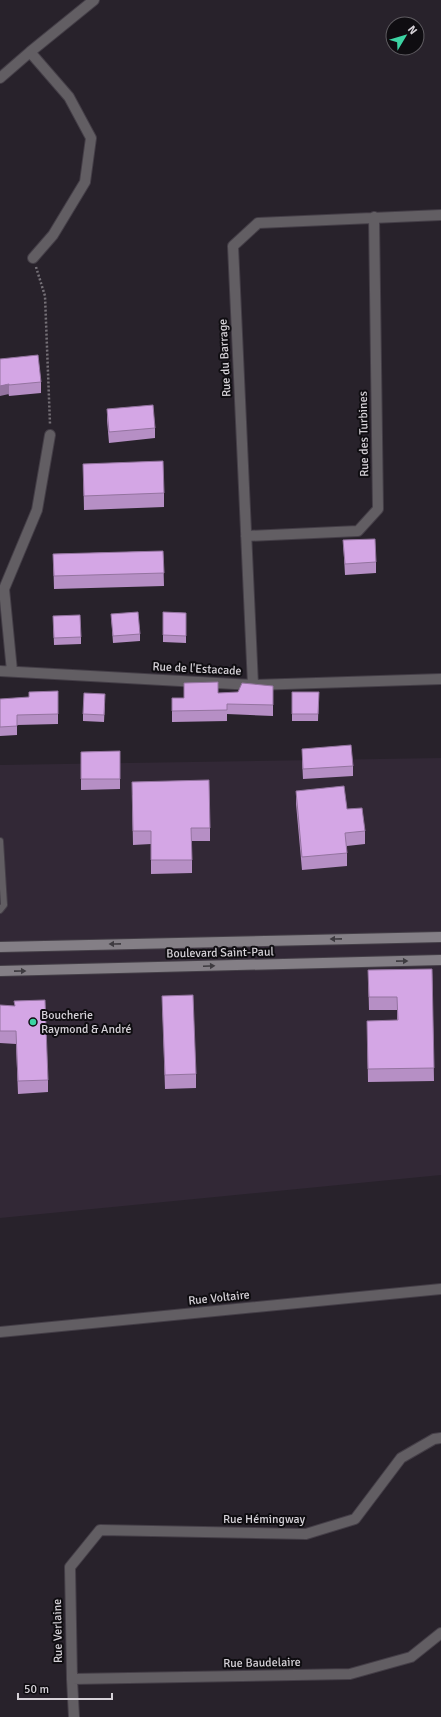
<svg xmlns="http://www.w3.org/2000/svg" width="441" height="1717" viewBox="0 0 441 1717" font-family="Signika,sans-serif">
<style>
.built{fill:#322836}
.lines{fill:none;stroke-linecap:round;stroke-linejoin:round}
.service-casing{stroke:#443e47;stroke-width:8}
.minor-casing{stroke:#443e47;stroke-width:12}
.secondary-casing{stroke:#443e47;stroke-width:12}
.path{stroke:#757077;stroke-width:2.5;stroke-dasharray:2 2;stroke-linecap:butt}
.service{stroke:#625e63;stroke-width:6}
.minor{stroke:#625e63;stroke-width:10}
.secondary{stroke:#847f86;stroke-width:10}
.wall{fill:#b68fc5}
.shaded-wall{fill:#9474a0}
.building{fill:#d4a6e5;stroke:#9474a0}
.oneway{fill:#3e3b40}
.poi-dot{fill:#3cd4a3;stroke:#0f0d11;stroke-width:1.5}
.labels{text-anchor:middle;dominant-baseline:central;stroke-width:4;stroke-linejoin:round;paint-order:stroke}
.street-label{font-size:12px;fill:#d5d1d7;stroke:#0f0d11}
.poi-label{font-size:12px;fill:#d5d1d7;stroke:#0f0d11;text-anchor:start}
</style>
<rect width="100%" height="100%" fill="#28222b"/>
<path class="built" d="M441,758V1175L0,1218V765Z"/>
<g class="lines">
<g class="service-casing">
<path id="service" d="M0,841L4,905L0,910"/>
</g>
<g class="minor-casing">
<path id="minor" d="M30,52L69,97L91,138L85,182L53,235L33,258
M0,78L30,52L94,0
M246,536L358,531L378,509L374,217
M0,671L253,685L441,679
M12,671L4,589L37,510L50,435
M253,685L233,246L258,223L441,215
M0,1332L441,1289
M72,1679L350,1674L411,1657L441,1633
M74,1717L72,1679L70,1567L100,1530L306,1534L355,1519L401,1458L434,1439L441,1438"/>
</g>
<g class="secondary-casing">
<path id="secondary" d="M0,947L441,937
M0,971L441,960"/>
</g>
<path class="path" d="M36,267L45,296L50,424"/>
<use href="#service" class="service"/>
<use href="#minor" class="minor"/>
<use href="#secondary" class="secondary"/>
</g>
<path class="wall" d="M0,359L41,382V393L9,396Z
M107,409L155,428V438L109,443L107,420Z
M83,464L164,493V507L84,510Z
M343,540L376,562V573L345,575Z
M163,551L164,586L54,589L53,554Z
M163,612L186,613V643L163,642Z
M111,614L140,634V641L113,643Z
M53,616L81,637V644L54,645Z
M292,692H319L318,721H292Z
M218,693L273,696V716L227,714V721L172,722V698H184Z
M0,699L58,714V724L17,725V735L0,736Z
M105,701L104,722L83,721V714Z
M302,749L353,766V776L303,779L302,759Z
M120,751V789L81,790V752Z
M296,791L347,809L365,831V844L347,846V866L302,870L296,804Z
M132,795L210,828V841H192V873L151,874V844L133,845Z
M432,969L434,1081L368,1082L367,1021H397V1010H369L368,970Z
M162,996L196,1074V1088L165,1089Z
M0,1005L48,1080V1092L18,1094L16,1044L0,1043Z"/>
<path class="shaded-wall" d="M9,384V394L0,396V386Z"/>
<path class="building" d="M38,355L41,382L9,385V384L0,386V359Z
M153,405L155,428L109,432L107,409Z
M163,461L164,493L84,496L83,464Z
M375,539L376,562L345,564L343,540Z
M163,551L164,573L54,576L53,554Z
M138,612L140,634L113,636L111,614Z
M163,612L186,613V636L163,635Z
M80,615L81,637L54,638L53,616Z
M218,682V693L238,692L242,683L273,686V705L227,704V710L172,711V698H184V683Z
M58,691V714L17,715V726L0,727V699L29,697V692Z
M292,692H319L318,714H292Z
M84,693L105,694L104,715L83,714Z
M351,745L353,766L303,769L302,749Z
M120,751V779H81V752Z
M209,780L210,828H191L192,860H151V831H133L132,782Z
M344,786L347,809L362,808L365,831L345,833L347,853L302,857L296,791Z
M432,969L434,1068L368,1069L367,1021L398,1020L397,997H369L368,970Z
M193,995L196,1074L165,1075L162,996Z
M45,1000L48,1080L18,1081L16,1031H0V1005L15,1006L14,1001Z"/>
<defs><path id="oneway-solid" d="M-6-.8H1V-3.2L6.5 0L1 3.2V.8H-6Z"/></defs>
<g class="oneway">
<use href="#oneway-solid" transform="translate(336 939) rotate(179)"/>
<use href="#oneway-solid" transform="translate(115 944) rotate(179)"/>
<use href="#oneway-solid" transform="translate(402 961) rotate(-1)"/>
<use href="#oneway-solid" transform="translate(209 966) rotate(-2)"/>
<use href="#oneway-solid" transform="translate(20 971) rotate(-1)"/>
</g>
<circle class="poi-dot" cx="33" cy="1022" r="4"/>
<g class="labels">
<g class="street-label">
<text transform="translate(225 358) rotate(-93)">Rue du Barrage</text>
<text transform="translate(364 434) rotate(-91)">Rue des Turbines</text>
<text transform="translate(197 669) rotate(3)">Rue de l'Estacade</text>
<text transform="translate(220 953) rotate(-1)">Boulevard Saint-Paul</text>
<text transform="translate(219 1298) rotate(-6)">Rue Voltaire</text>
<text x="264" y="1519">Rue Hémingway</text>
<text transform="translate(58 1631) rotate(-91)">Rue Verlaine</text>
<text transform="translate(262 1663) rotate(-1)">Rue Baudelaire</text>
</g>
<g class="poi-label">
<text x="41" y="1015">Boucherie<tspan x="41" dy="14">Raymond &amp; André</tspan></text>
</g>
</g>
<g transform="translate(405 36) rotate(52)"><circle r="19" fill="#0f0d11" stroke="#5e5b60"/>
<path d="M0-3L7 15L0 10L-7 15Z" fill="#3cd4a3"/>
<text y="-6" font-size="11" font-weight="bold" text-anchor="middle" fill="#d5d1d7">N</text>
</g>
<path d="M18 1693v6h94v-6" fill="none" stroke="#d5d1d7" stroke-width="2"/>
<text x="24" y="1693" font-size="12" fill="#d5d1d7" stroke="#0f0d11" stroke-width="3" paint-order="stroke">50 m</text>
</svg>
